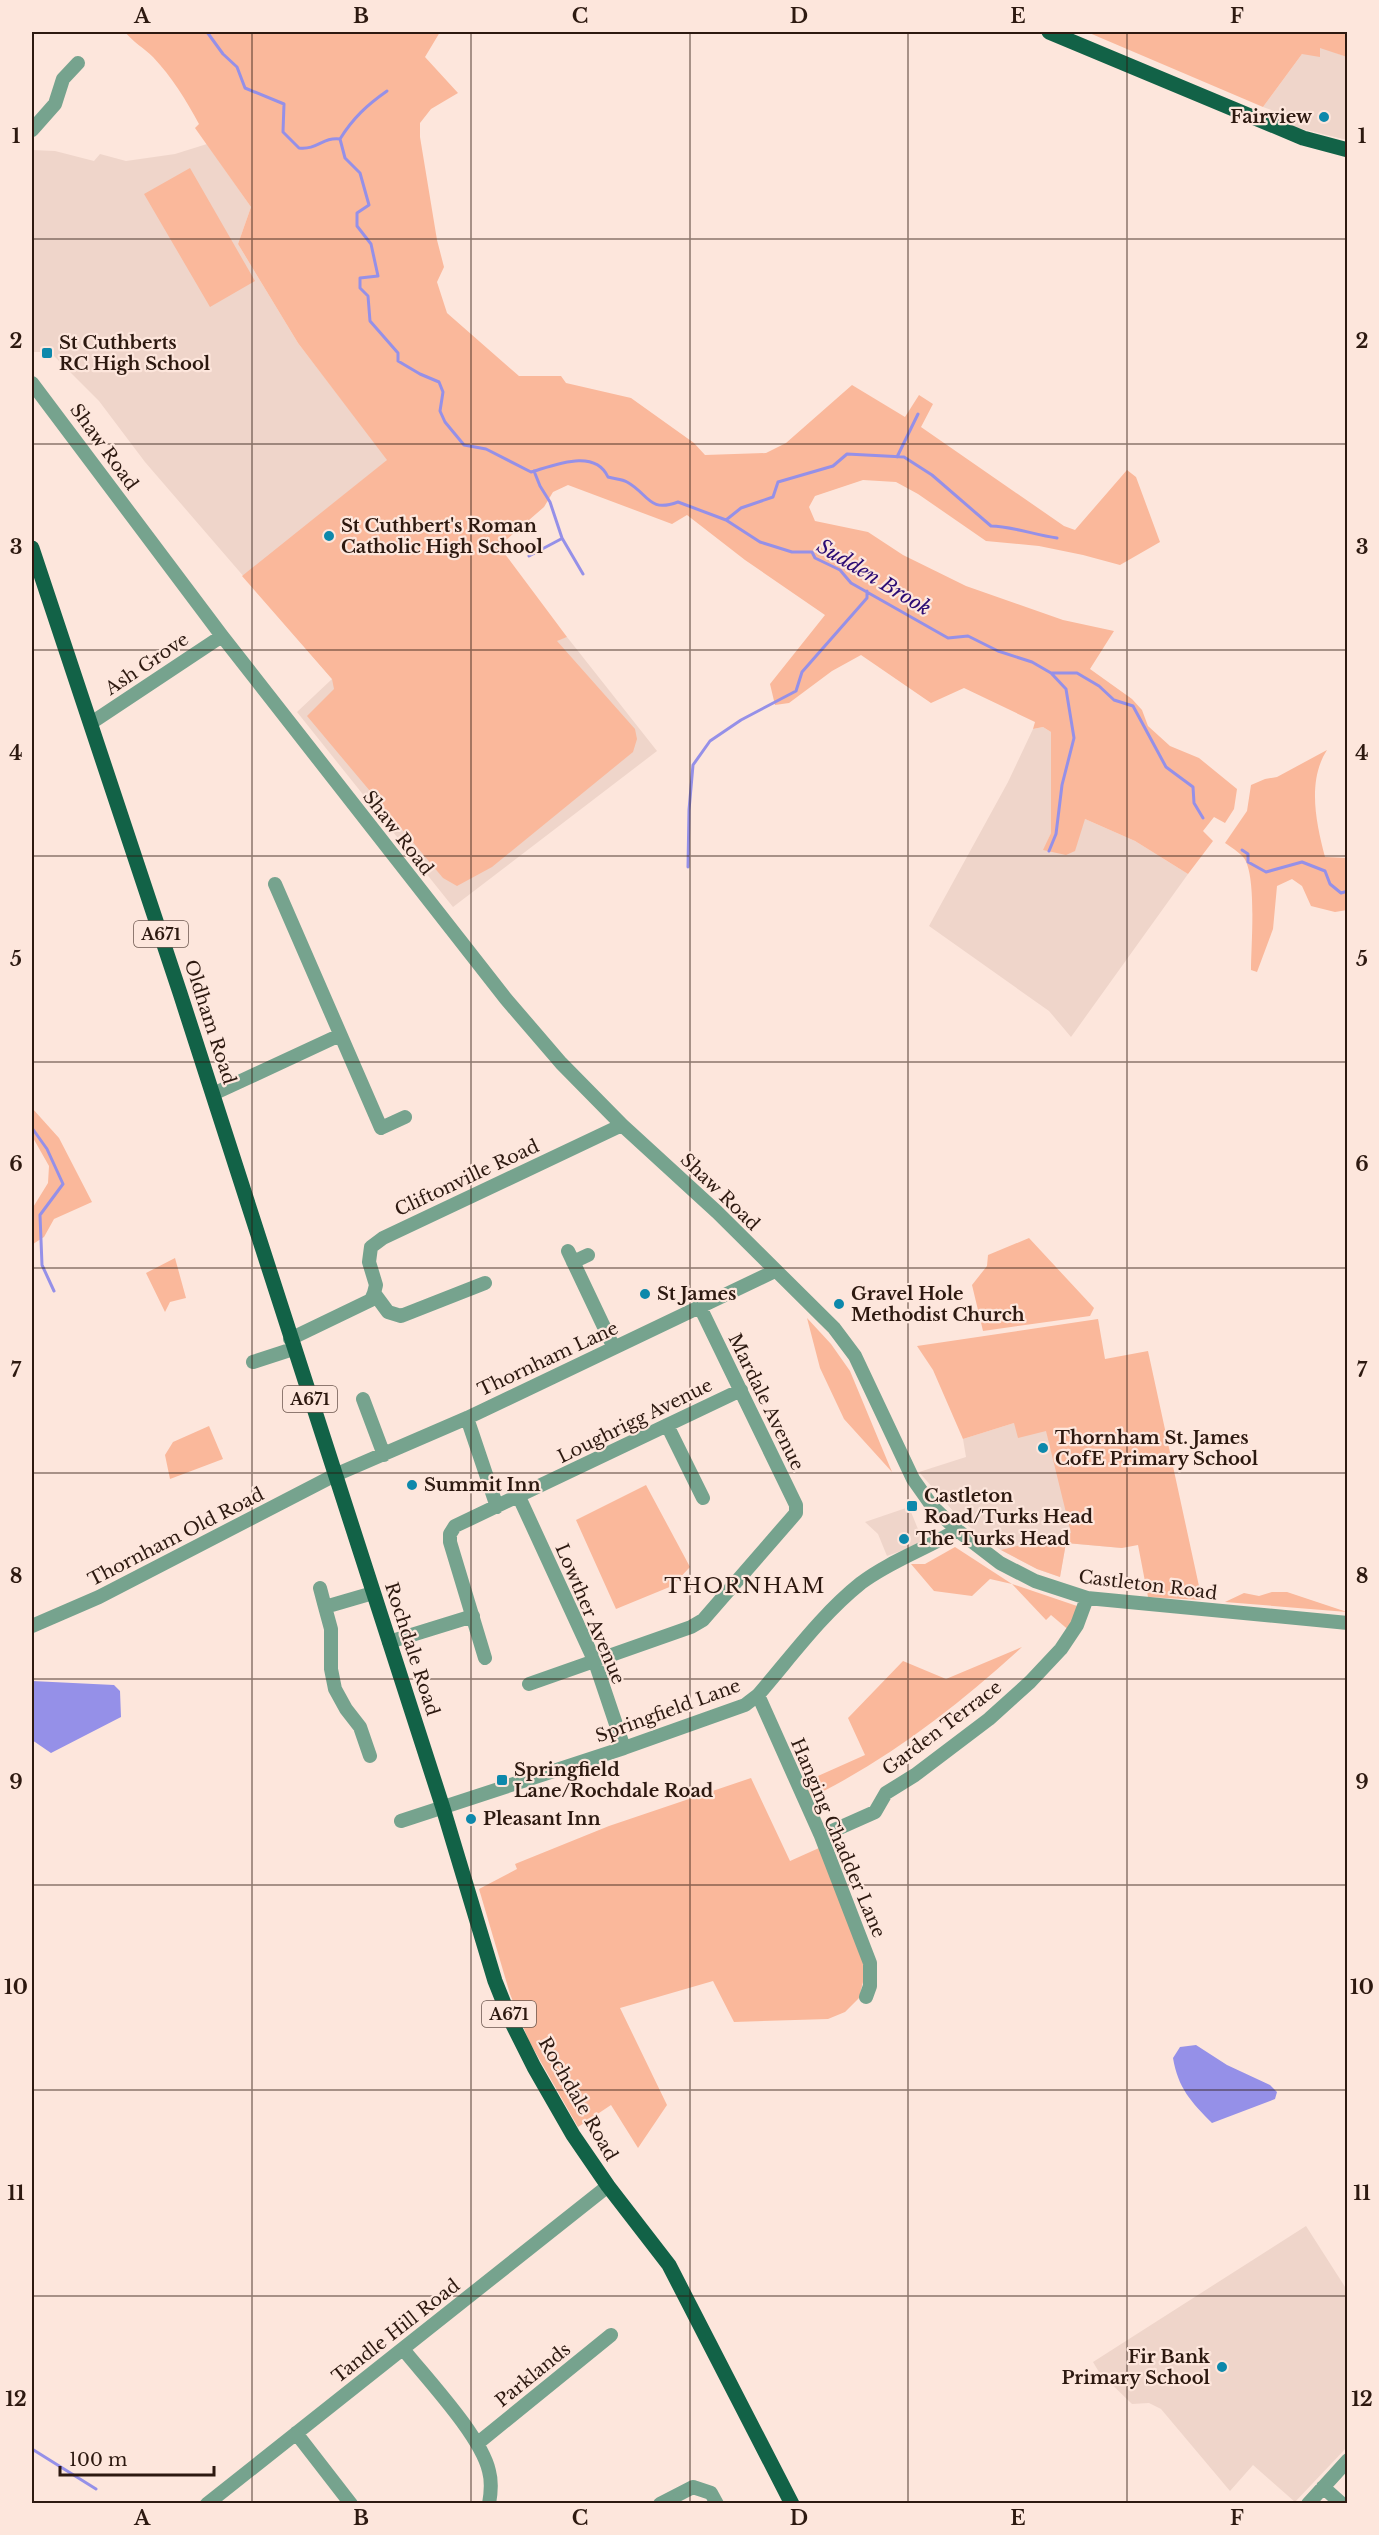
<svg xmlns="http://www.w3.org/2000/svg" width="1379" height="2535" viewBox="0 0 1379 2535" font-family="'Libre Baskerville',serif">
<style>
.built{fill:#efd5ca}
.green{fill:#fab89b}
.water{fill:#9590e8}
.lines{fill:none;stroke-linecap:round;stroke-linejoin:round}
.stream{stroke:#9590e8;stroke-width:3}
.minor{stroke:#76a38e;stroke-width:14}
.major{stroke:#126247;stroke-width:15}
.grid{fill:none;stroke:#2d1910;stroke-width:1.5;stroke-opacity:0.55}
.poi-dot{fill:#0d88ab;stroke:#fde6dc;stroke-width:2}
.labels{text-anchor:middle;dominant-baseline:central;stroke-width:4.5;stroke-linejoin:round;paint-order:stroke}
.shield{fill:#fde6dc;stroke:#6b564d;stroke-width:1.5}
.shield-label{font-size:16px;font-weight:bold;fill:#2d1910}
.poi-label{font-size:18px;font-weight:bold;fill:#2d1910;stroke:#fde6dc;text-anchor:start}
.street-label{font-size:18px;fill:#2d1910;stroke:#fde6dc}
.water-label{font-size:20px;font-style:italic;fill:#2b0b74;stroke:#fde6dc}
.quarter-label{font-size:21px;letter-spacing:1.5px;fill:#2d1910;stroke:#fde6dc}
.neatline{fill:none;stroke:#2d1910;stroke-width:2}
.grid-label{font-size:20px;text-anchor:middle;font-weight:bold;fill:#2d1910}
</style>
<rect width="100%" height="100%" fill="#fde6dc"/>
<path class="built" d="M1320,47L1347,57V140L1290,126L1282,114L1263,107L1302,54Z
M207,144L251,207L238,244L298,343L388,460L556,640L567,637L657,751L453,907L297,712L332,679L145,462L99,401L50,352H32V150L55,151L94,161L100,154L126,161L175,154Z
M1043,727L1051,732V833L1044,850L1085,819L1135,841L1188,874L1071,1037L1049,1011L929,926L1008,782L1033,729Z
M1098,1319L1122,1548L1066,1543L1060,1577L1037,1569L1001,1550L982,1537L960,1519L919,1472L966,1457L963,1439L1014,1423Z
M909,1507L922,1539L920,1544L887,1556L878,1534L865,1522Z
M1306,2226L1347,2290L1348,2446L1295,2502L1253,2465L1230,2491L1161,2409L1149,2403L1132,2404L1099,2372L1093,2362Z"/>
<path class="green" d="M125,32H440L425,57L458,93L431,109L420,123V137L437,240L444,267L437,282L447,313L519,376H561L566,383L631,398L694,443L705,455L766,453L786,443L852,385L905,417L919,395L933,404L921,427L1064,526L1075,530L1127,470L1136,477L1160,542L1120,565L1083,555L1039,546L986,541L918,494L896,482L863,480L815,496L809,507L815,521L868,532L903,555L966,586L1063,620L1114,631L1090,669L1132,699L1142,710L1148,726L1170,746L1199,758L1237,789L1234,809L1225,823L1214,817L1203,831L1213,841L1188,874L1135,841L1085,819L1075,851L1066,855L1043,850L1051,833V732L1043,727L1033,729L1035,722L964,688L931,703L861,655L832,671L789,703L775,705L770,684L825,615L745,560L687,515L672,524L568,485L553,492L544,507L499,546L567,637L557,641L635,729L637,739L633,752L492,867L457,886L443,878L307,716L334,689L332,679L242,576L387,460L298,343L238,244L251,207L195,128L199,124C186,100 172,77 153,57C144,48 133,42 125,32Z
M1087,32H1347V57L1320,48V57L1302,54L1263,107Z
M190,168L255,281L210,307L144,194Z
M1327,750C1307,781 1316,823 1325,857L1347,858V910L1335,912L1311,906L1302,886L1292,879L1277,886L1273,929L1257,972L1251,970C1251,945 1257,877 1244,858C1239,852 1231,847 1225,843L1247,811L1251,785L1265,779L1277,777Z
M32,1108L59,1138L92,1202L54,1219L44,1237L33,1244L32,1209L48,1183L49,1166L32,1136Z
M1029,1238L1094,1308L1090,1316L983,1331L972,1285L987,1266L988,1255Z
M175,1258L186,1298L170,1302L165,1312L146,1273Z
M807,1318L831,1344L850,1371L892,1472L844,1419L820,1368Z
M1098,1319L1105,1359L1148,1351L1202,1600L1148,1597L1138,1545L1122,1548L1066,1543L1060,1577L1037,1569L1001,1550L1071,1533L1046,1431L1018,1438L1014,1423L963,1439L933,1370L917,1346Z
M209,1426L223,1459L170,1479L165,1455L173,1442Z
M646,1485L690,1567L672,1586L616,1609L576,1520Z
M955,1547L1012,1584L1077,1606L1071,1632L1051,1615L1046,1620L1012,1584L990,1579L972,1596L934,1591L911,1564H925Z
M1272,1592H1287L1347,1612L1225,1602L1244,1593L1259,1596Z
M1022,1647C956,1707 888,1760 808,1799L800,1784L865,1755L848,1718L903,1661L946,1679Z
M751,1778L790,1861L819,1848L863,1958L864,1978L859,1998L845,2012L828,2019L734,2022L713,1981L620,2008L667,2105L638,2148L611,2105L578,2127L529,2041L510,1994L479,1889L517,1869L515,1864L609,1826Z"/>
<path class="water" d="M32,1681L114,1685L120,1691L121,1717L51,1753L32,1740Z
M1196,2045L1227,2065L1270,2085L1277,2092L1275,2099L1212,2123C1191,2102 1178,2088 1173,2058L1180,2047Z"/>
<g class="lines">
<path class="stream" d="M207,32L223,54L237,67L245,88L284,104L283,132L299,148C318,150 322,137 340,139L345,158L360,173L369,205L357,213V226L371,244L378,276L360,278V288L368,296L370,321L398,353V361L420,374L439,382L443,392L440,411L445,422L464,445L486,449L531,472C555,465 595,448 608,477C614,479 622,479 627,482C649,494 648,513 678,502L726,520L760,542L792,552H812L815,558L840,570L851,583L948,638L968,636L998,651L1032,662L1051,673H1077L1099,686L1114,700L1133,706L1166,767L1193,787L1194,803L1203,818
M340,139C353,118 367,105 387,91
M897,457L918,414
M534,471L540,486L550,502L562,538L583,574
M726,520L741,508L773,497L778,482L833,466L847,454L904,457L932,475L991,526C1011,526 1035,535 1057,538
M529,556L561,539
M1242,850L1248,854V862L1266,872L1302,862L1325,871L1330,884L1341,893L1348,891
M1049,851L1056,834L1062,785L1074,738L1066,689L1051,673
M688,867L689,810L693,765L710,741L741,720L796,691L802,672L867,598V591
M32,1128L47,1149L63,1184L40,1215L42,1265L54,1291
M32,2449L96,2489"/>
<path class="minor" d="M32,130L55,104L63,79L78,63
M32,383L222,636L506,999L561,1063L622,1125L717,1212L834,1328L855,1356L913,1479L932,1506L957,1530L1000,1563L1035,1581L1087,1598L1348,1623
M91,723L222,636
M275,884L381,1128L405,1117
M213,1094L340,1035
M568,1251L614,1348
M573,1262L588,1255
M374,1293L376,1285L369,1262L371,1247L383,1238L622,1125
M290,1339L371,1300L374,1293L388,1312L401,1316L485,1283
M253,1362L293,1349
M363,1399L384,1455
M467,1418L497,1507
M667,1425L703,1498
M519,1497L595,1662L624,1748
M320,1588L325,1607
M32,1626L99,1597L335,1475L467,1418L775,1271
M389,1642L473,1616
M485,1658L450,1542V1534L455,1526L741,1390
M529,1684L691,1627L703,1620L796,1513V1505L700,1307
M758,1695L821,1836L870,1963V1986L866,1997
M370,1756L360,1727L346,1709L335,1689L331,1669V1629L325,1607L373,1593
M401,1821L624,1748L745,1705L758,1695C791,1657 821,1615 861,1583C890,1561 926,1549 957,1530
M821,1836L875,1812L886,1793L915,1775L989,1719L1030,1682L1061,1649L1077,1625L1087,1598
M403,2349C427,2379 481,2436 489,2471C492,2482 491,2493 489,2504
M296,2433L351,2504
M478,2443L611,2335
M1323,2487L1342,2504
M207,2504L608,2186
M660,2504L693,2487L711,2493L717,2504
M1308,2504L1348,2460"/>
<path class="major" d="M1049,32L1303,138L1348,150
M32,548L180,993L443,1808L495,1981L511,2021L534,2067L573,2135L608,2186L669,2265L792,2504"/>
</g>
<path class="grid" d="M252,32V2504M471,32V2504M690,32V2504M908,32V2504M1127,32V2504M32,239H1348M32,444H1348M32,650H1348M32,856H1348M32,1062H1348M32,1268H1348M32,1473H1348M32,1679H1348M32,1885H1348M32,2090H1348M32,2296H1348"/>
<g class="poi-dot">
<circle cx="1324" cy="117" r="6"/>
<rect x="41" y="347" width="12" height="12" rx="3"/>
<circle cx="329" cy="536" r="6"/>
<circle cx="645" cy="1294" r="6"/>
<circle cx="839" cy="1304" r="6"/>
<circle cx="1043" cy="1448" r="6"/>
<circle cx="412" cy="1485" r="6"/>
<rect x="906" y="1500" width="12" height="12" rx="3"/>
<circle cx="904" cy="1539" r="6"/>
<rect x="496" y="1774" width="12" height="12" rx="3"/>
<circle cx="471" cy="1819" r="6"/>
<circle cx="1222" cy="2367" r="6"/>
</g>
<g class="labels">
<g class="shield">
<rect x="134" y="921" width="54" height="26" rx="4.5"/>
<rect x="283" y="1386" width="54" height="26" rx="4.5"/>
<rect x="482" y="2001" width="54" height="26" rx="4.5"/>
</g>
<g class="shield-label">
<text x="161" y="934">A671</text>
<text x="310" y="1399">A671</text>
<text x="509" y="2014">A671</text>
</g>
<g class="poi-label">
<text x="1312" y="117" text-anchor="end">Fairview</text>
<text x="59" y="343">St Cuthberts<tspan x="59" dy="21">RC High School</tspan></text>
<text x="341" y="526">St Cuthbert's Roman<tspan x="341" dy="21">Catholic High School</tspan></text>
<text x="657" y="1294">St James</text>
<text x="851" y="1294">Gravel Hole<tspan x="851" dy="21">Methodist Church</tspan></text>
<text x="1055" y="1438">Thornham St. James<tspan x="1055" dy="21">CofE Primary School</tspan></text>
<text x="424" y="1485">Summit Inn</text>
<text x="924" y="1496">Castleton<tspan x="924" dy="21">Road/Turks Head</tspan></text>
<text x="916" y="1539">The Turks Head</text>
<text x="514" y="1770">Springfield<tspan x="514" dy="21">Lane/Rochdale Road</tspan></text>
<text x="483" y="1819">Pleasant Inn</text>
<text x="1210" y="2357" text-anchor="end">Fir Bank<tspan x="1210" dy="21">Primary School</tspan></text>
</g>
<g class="street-label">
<text transform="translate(104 447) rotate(54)">Shaw Road</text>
<text transform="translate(147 664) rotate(-34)">Ash Grove</text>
<text transform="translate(398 833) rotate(52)">Shaw Road</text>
<text transform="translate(210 1022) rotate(72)">Oldham Road</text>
<text transform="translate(467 1178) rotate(-25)">Cliftonville Road</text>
<text transform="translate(720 1192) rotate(44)">Shaw Road</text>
<text transform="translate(548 1359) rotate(-25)">Thornham Lane</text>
<text transform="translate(766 1402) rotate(64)">Mardale Avenue</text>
<text transform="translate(635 1421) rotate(-26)">Loughrigg Avenue</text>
<text transform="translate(176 1537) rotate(-27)">Thornham Old Road</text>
<text transform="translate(1148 1585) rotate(7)">Castleton Road</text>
<text transform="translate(590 1614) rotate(67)">Lowther Avenue</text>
<text transform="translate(412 1649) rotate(72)">Rochdale Road</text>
<text transform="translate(668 1711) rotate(-20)">Springfield Lane</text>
<text transform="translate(942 1728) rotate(-37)">Garden Terrace</text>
<text transform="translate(838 1838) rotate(67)">Hanging Chadder Lane</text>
<text transform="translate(578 2099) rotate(60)">Rochdale Road</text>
<text transform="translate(396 2331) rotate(-38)">Tandle Hill Road</text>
<text transform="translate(533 2375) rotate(-39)">Parklands</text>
</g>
<g class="water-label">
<text transform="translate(874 577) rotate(31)">Sudden Brook</text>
</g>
<g class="quarter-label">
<text x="745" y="1586">THORNHAM</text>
</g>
</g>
<rect width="1379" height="2535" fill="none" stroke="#fde6dc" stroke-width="66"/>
<path d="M60 2466v9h154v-9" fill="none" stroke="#2d1910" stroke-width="3"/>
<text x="69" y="2466" font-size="18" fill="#2d1910" stroke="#fde6dc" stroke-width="4.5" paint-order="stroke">100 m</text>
<rect x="33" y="33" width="1313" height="2469" class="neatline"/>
<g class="grid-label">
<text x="142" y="23">A</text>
<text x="361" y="23">B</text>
<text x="580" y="23">C</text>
<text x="799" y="23">D</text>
<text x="1018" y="23">E</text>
<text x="1237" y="23">F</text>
<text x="16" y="143">1</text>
<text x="1362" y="143">1</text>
<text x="16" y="348">2</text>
<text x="1362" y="348">2</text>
<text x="16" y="554">3</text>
<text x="1362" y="554">3</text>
<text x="16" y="760">4</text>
<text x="1362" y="760">4</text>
<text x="16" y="966">5</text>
<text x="1362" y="966">5</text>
<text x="16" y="1171">6</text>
<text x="1362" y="1171">6</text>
<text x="16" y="1377">7</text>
<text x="1362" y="1377">7</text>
<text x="16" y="1583">8</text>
<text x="1362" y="1583">8</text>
<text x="16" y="1789">9</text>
<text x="1362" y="1789">9</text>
<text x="16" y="1994">10</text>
<text x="1362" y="1994">10</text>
<text x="16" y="2200">11</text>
<text x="1362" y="2200">11</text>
<text x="16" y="2406">12</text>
<text x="1362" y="2406">12</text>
<text x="142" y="2525">A</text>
<text x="361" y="2525">B</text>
<text x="580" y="2525">C</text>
<text x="799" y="2525">D</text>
<text x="1018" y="2525">E</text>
<text x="1237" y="2525">F</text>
</g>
</svg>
